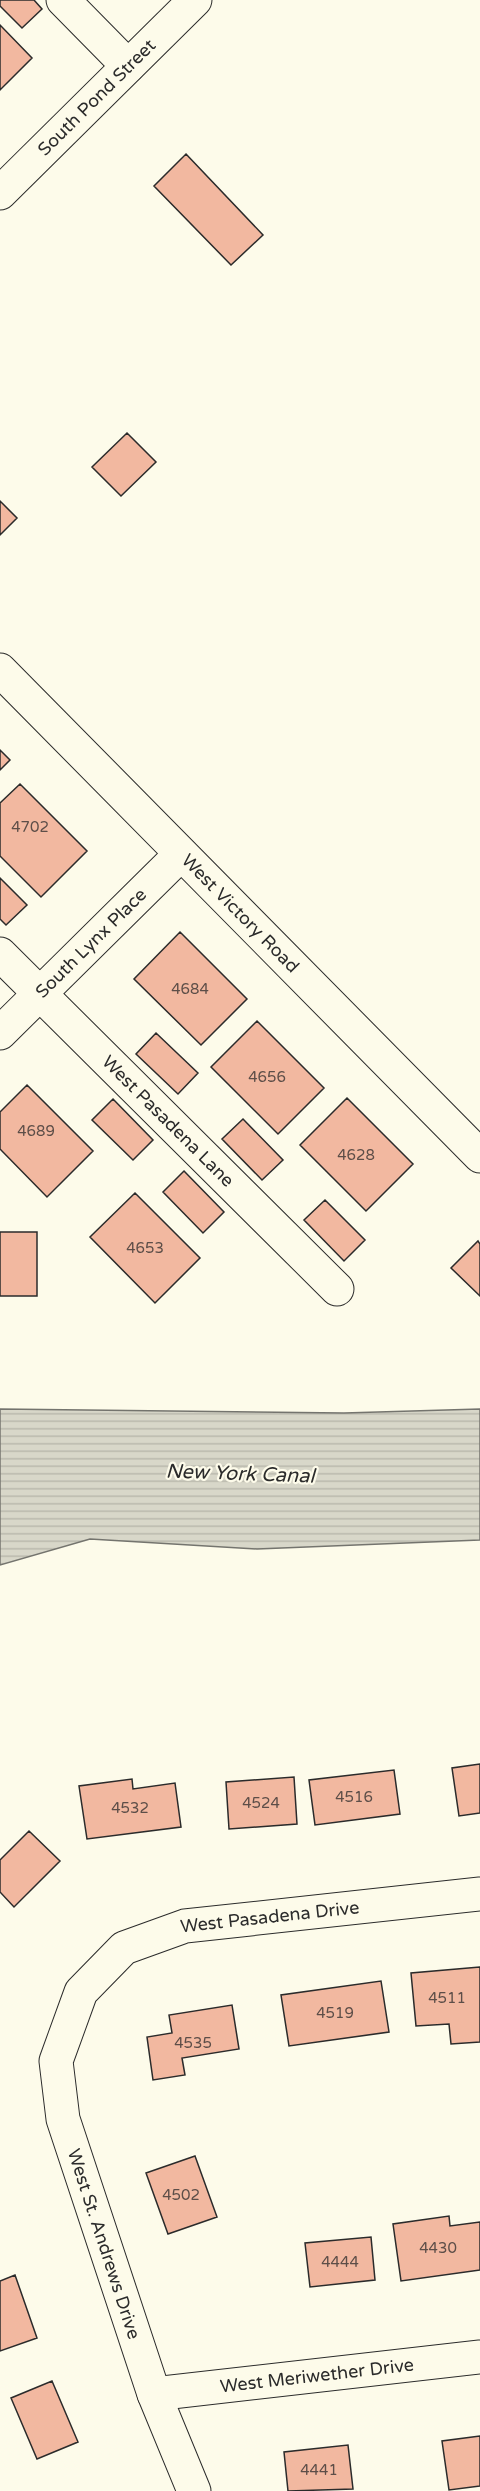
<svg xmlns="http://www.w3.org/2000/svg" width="480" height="2491" viewBox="0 0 480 2491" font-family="'Varela Round',sans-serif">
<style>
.water{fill:url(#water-rules);stroke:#74746e;stroke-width:1.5}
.building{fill:#f2b8a0;stroke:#2b2b2b;stroke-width:1.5}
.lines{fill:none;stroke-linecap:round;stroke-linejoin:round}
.minor-casing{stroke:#2b2b2b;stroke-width:35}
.minor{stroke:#fdfbea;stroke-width:33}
.labels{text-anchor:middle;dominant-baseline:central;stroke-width:4.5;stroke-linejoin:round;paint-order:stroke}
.number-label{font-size:15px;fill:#5d4e48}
.street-label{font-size:18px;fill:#2b2b2b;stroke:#fdfbea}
.water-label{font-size:20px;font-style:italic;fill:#2b2b2b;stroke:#fdfbea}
</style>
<defs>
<pattern id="water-rules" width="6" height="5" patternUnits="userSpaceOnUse" patternTransform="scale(1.5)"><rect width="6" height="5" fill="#d8d7c9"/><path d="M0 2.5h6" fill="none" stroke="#bab9ad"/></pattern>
</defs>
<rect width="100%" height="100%" fill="#fdfbea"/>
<path class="water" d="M0,1409L344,1413L480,1409V1540L257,1549L90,1539L0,1565Z"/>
<path class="building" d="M0,0H34L42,9L22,28L0,6Z
M0,25L32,58L0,90Z
M186,154L263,235L231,265L154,186Z
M127,433L156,462L121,496L92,467Z
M0,501L17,518L0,535Z
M0,750L10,760L0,770Z
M20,784L87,851L41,897L0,856V803Z
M0,878L27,905L6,925L0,919Z
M180,932L247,999L201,1045L134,979Z
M257,1021L324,1088L278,1134L211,1067Z
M156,1033L198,1073L178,1094L136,1054Z
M27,1085L93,1151L47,1197L0,1149V1112Z
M347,1098L413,1164L366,1211L300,1145Z
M113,1099L153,1140L133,1160L92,1120Z
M243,1119L283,1160L262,1180L222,1139Z
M184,1171L224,1212L203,1233L163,1192Z
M135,1193L200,1258L155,1303L90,1237Z
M325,1200L365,1240L344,1261L304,1220Z
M0,1232H37V1296H0Z
M478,1241L480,1244V1296L451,1268Z
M480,1764V1813L459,1816L452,1768Z
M394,1770L400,1814L315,1825L309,1780Z
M294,1777L297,1824L229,1829L226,1782Z
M132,1779L133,1789L175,1783L181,1827L87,1839L79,1786Z
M29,1831L60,1861L14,1907L0,1892V1860Z
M480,1967V2042L451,2044L449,2024L416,2026L411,1973Z
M381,1981L389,2032L289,2046L281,1995Z
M232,2005L239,2049L182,2058L185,2075L153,2080L147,2037L172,2033L169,2015Z
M195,2156L217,2217L168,2234L146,2173Z
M449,2216L450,2226L480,2222V2270L401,2281L393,2224Z
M371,2237L375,2280L310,2287L305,2243Z
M15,2275L37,2338L0,2351V2281Z
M52,2381L78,2442L37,2459L11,2398Z
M480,2436V2486L449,2490L442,2441Z
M348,2445L353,2489L288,2491L284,2452Z"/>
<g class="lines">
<g class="minor-casing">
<g id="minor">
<path d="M63,0L128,66"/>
<path id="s1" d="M0,193L195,0"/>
<path id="s2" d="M0,670L480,1156"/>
<path id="s3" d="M0,954L337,1289"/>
<path id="s4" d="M0,1033L181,854"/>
<path id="s5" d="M154,2394L480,2357"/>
<path id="s6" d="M194,2491L154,2394L63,2119L56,2061L81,1992L124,1948L185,1926L480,1894"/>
</g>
</g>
<use href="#minor" class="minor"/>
</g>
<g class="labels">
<g class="number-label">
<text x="30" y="827">4702</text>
<text x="190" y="989">4684</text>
<text x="267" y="1077">4656</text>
<text x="36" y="1131">4689</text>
<text x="356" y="1155">4628</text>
<text x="145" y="1248">4653</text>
<text x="354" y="1797">4516</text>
<text x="261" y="1803">4524</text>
<text x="130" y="1808">4532</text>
<text x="447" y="1998">4511</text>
<text x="335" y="2013">4519</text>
<text x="193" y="2043">4535</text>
<text x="181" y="2195">4502</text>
<text x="438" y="2248">4430</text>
<text x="340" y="2262">4444</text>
<text x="319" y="2470">4441</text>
</g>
<g class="street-label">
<text stroke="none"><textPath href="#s1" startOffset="136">South Pond Street</textPath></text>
<text stroke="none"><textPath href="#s2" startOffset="342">West Victory Road</textPath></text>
<text stroke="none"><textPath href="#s4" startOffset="128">South Lynx Place</textPath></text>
<text stroke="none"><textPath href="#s3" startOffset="237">West Pasadena Lane</textPath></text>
<text stroke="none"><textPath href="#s6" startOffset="738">West Pasadena Drive</textPath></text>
<text transform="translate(104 2244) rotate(72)">West St. Andrews Drive</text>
<text stroke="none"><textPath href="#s5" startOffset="164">West Meriwether Drive</textPath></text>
</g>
<g class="water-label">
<text transform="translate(240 1474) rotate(2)">New York Canal</text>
</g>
</g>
</svg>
